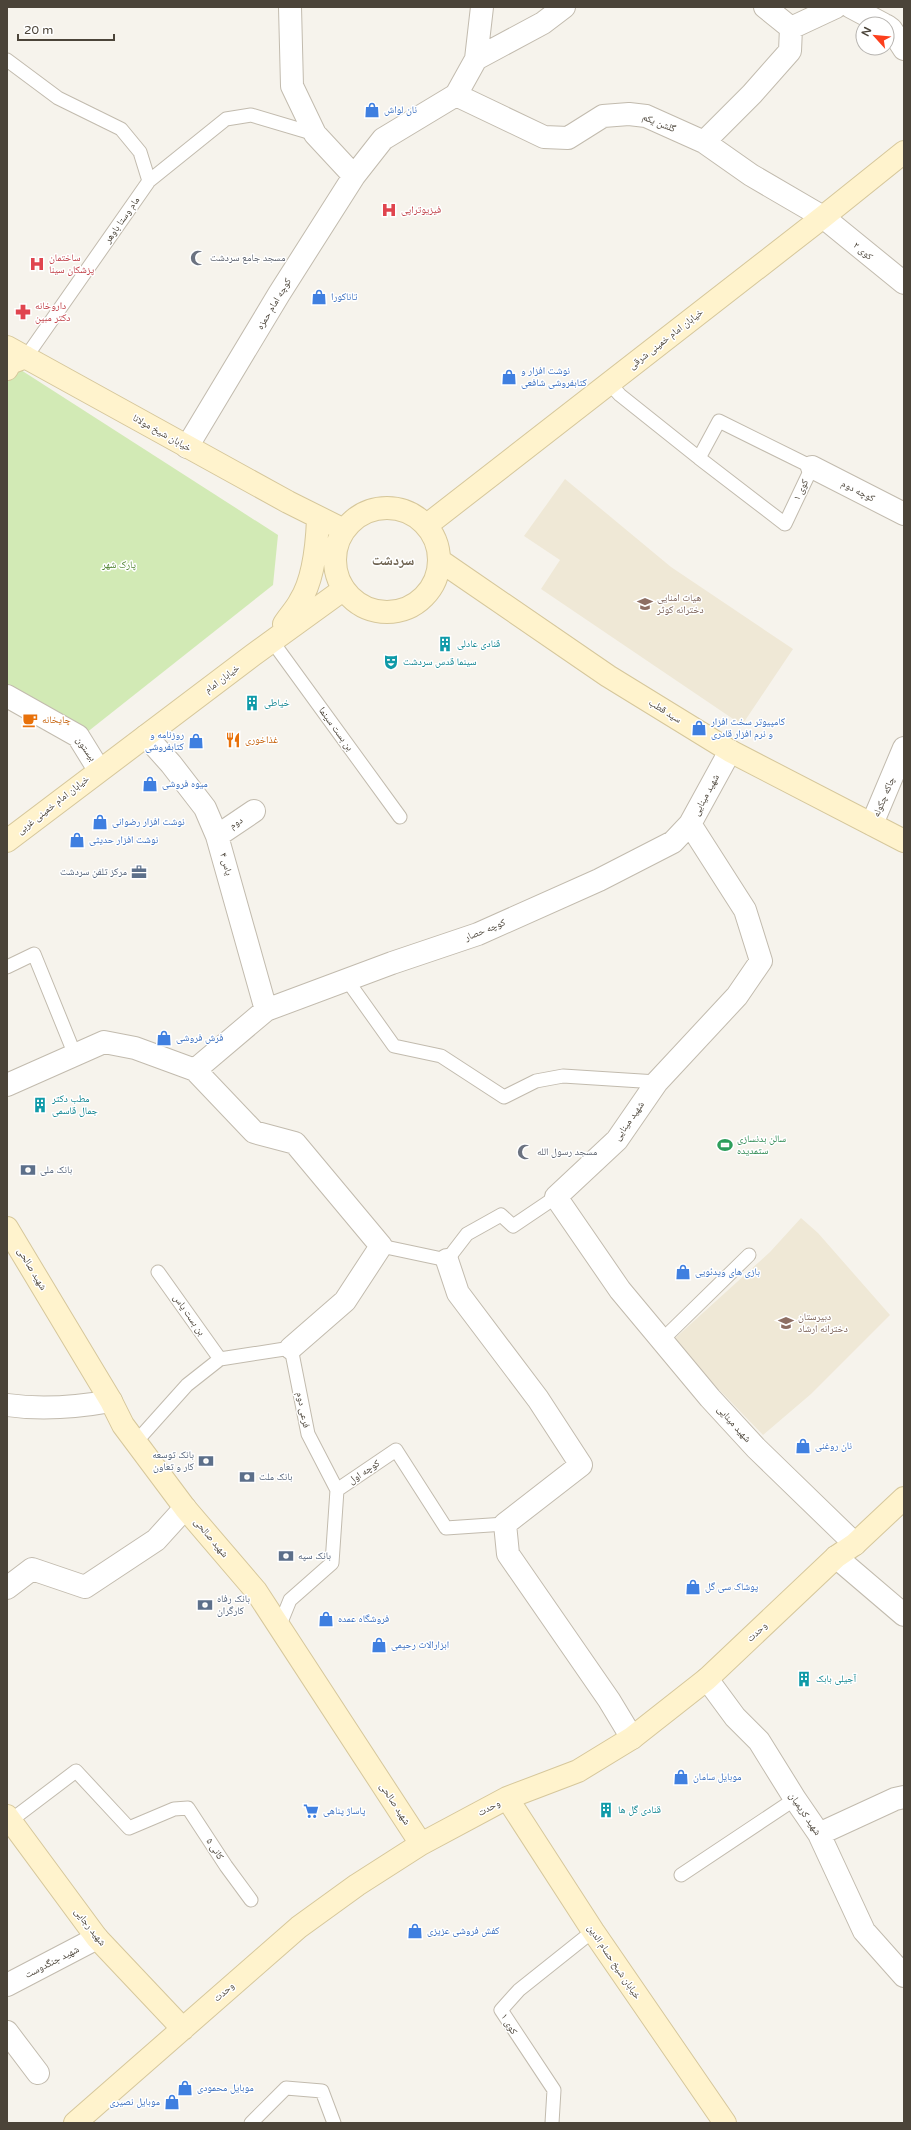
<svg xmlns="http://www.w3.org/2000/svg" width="911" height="2130" viewBox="0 0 911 2130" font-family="'Varela Round','Noto Naskh Arabic',sans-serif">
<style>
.education{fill:#efe8d6}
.green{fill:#d2eab5}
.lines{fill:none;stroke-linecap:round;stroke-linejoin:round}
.lane-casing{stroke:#c2bbae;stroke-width:15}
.street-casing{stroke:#c2bbae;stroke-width:24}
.secondary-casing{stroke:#d6c79b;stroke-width:24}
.lane{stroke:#fff;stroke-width:13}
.street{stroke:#fff;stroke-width:22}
.secondary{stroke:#fff3cd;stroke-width:22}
.labels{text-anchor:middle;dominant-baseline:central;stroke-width:3;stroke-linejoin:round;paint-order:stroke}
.shop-label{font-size:10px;fill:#366cbe;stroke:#fff;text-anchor:start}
.street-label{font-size:10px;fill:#4b4439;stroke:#fff}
.health-label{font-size:10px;fill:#be3a42;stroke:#fff;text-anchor:start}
.worship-label{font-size:10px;fill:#5b616d;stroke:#fff;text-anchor:start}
.park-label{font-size:10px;fill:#4a7f2a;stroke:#fff}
.education-label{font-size:10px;fill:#785e54;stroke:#fff;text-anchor:start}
.culture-label{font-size:10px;fill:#0d838f;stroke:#fff;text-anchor:start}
.food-label{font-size:10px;fill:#c56008;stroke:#fff;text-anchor:start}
.service-label{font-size:10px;fill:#4e5e75;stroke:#fff;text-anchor:start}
.leisure-label{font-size:10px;fill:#27864d;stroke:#fff;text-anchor:start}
.district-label{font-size:14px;font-weight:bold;fill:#6e6250;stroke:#fff}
</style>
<rect width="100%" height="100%" fill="#f6f3ec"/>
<path class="education" d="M565,479L671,567L793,649L742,725L541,589L560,560L524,536Z
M801,1218L818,1233L890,1315L811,1394L763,1435L672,1341L770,1252Z"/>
<path class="green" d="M10,363L278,535L273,585L81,737L7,699V369Z"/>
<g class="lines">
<g class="lane-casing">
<path id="lane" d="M7,60L58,98L121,129L140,152L149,181
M26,357L149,181L226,119L251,115L315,134
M609,383L620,395L699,458L719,421L812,467L785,524L699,458
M272,641L400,817
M7,967L34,954L75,1055
M347,980L394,1046L441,1056L504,1097L536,1081L563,1076L657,1082
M381,1246L447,1260L467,1234L501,1215L513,1226L556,1197
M158,1272L220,1359
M662,1340L749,1255
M135,1443L187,1385L220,1359L291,1348L308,1434L337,1490
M279,1627L290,1600L332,1563L337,1490L396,1450L446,1528L505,1524
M10,1821L76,1771L129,1828L174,1809L188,1808L226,1866L251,1900
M681,1875L795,1799
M251,2123L286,2088L322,2091L334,2123
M552,2123L554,2090L501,2010L519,1990L593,1931"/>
</g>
<g class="street-casing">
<path id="street" d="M290,7L292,86L315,134L354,176
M765,7L791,28L836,7
M851,7L883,24
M887,26L891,29L904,49
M476,59L482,7
M456,95L544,137L568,138L603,116L629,114L646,116L704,142L752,94L790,51L791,28
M704,142L751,175L823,217L904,283
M187,447L279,294L354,176L383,139L456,95L476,59L543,23L564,7
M812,467L904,514
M7,696L78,736L99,770
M146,736L171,764L205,808L217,836L266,1010
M730,751L690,824L745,910L761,961L737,996L657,1082L617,1140L556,1197L620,1290L710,1398L756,1448L855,1544
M872,824L904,748
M217,836L254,811
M195,1070L266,1010L392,963L478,934L599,880L673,842L690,824
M7,1085L104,1042L135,1048L195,1070L254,1132L295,1143L381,1246L345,1301L291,1348
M447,1260L458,1293L538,1399L581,1465L505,1524L508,1554L609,1700L632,1738
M7,1405C41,1410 78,1407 111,1401
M836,1557L904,1615
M7,1588L32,1569L85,1587L156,1540L185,1508
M707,1679L735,1717L759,1741L795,1799L819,1834L864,1931L904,1976
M819,1834L895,1799L904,1797
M7,1985L97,1938
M7,2032L38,2073"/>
</g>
<g class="secondary-casing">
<path id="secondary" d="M7,347L288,502L344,530
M7,369L10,363L26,357
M335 560a52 52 0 1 1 104 0a52 52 0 1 1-104 0Z
M427,525L823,217L904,152
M439,560L608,676L730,751L904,841
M284,624C289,616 296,609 300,601C314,579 317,544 318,519
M7,841L253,655L344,589
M7,1228L111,1401L123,1425L185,1508L256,1591L421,1844
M507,1798L593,1931L725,2123
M7,1816L97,1938L183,2029
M75,2123L299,1927L357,1885L421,1844L507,1798L578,1771L632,1738L707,1679L836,1557L855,1544L904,1498"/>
</g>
<use href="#lane" class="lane"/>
<use href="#street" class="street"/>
<use href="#secondary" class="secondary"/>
</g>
<defs>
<g id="shop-bare" transform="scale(1.2)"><path d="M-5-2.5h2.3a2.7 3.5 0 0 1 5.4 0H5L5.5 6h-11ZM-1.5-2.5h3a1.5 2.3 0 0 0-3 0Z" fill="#3f7fe0" stroke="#fff" stroke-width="2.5" paint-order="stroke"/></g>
<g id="hospital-bare" transform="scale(1.2)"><path d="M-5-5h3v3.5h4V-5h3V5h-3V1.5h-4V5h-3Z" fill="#e0444e" stroke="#fff" stroke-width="2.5" paint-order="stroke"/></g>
<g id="mosque-bare" transform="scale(1.2)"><path d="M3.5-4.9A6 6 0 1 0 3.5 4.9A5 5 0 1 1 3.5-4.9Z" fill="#6b7280" stroke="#fff" stroke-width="2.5" paint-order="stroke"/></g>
<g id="pharmacy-bare" transform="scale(1.2)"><path d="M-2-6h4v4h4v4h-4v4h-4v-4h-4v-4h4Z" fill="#e0444e" stroke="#fff" stroke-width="2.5" paint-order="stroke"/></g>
<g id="school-bare" transform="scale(1.2)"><path d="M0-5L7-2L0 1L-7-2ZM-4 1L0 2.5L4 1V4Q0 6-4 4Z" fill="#8d6e63" stroke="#fff" stroke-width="2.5" paint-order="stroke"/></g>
<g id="building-bare" transform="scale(1.2)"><path d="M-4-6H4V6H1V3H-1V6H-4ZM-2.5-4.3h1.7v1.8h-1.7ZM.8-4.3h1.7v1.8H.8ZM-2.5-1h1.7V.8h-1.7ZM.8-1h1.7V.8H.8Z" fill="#0f9aa8" stroke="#fff" stroke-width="2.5" paint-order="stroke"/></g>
<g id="theatre-bare" transform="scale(1.2)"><path d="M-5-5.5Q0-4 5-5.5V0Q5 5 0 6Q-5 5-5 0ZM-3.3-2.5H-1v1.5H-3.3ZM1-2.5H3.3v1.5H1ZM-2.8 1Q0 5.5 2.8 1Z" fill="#0f9aa8" stroke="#fff" stroke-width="2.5" paint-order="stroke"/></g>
<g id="cafe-bare" transform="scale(1.2)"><path d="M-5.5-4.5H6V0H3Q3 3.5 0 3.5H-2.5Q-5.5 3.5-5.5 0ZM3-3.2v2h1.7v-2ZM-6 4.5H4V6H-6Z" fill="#e8710a" stroke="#fff" stroke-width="2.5" paint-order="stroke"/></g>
<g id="restaurant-bare" transform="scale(1.2)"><path d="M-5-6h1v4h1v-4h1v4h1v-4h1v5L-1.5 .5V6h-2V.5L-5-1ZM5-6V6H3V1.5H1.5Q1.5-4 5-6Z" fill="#e8710a" stroke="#fff" stroke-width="2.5" paint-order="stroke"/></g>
<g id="office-bare" transform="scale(1.2)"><path d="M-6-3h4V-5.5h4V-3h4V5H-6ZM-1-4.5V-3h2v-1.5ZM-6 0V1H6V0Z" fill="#5c6f8a" stroke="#fff" stroke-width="2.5" paint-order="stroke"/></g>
<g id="stadium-bare" transform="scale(1.2)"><path d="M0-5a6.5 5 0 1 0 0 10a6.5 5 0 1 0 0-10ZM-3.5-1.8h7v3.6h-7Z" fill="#2e9e5b" stroke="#fff" stroke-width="2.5" paint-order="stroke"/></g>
<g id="bank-bare" transform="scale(1.2)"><path d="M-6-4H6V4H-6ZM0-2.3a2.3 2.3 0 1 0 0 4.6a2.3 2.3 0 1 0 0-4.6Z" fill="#5c6f8a" stroke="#fff" stroke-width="2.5" paint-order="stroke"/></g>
<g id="supermarket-bare" transform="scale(1.2)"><path d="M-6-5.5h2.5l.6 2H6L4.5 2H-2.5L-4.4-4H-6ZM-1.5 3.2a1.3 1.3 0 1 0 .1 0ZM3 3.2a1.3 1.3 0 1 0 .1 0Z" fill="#3f7fe0" stroke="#fff" stroke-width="2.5" paint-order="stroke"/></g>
</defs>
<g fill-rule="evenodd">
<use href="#shop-bare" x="372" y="110"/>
<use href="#hospital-bare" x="389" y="210"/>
<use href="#mosque-bare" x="198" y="258"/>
<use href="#hospital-bare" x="37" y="264"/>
<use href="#shop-bare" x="319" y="297"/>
<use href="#pharmacy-bare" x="23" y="312"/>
<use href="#shop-bare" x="509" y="377"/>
<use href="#school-bare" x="645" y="604"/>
<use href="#building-bare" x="445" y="644"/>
<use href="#theatre-bare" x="391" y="662"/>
<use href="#building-bare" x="252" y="703"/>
<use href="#cafe-bare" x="30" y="720"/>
<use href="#shop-bare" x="699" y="728"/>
<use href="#restaurant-bare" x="233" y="740"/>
<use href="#shop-bare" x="196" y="741"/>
<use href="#shop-bare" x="150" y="784"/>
<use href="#shop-bare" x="100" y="822"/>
<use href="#shop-bare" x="77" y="840"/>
<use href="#office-bare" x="139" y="872"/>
<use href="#shop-bare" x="164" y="1038"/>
<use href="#building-bare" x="40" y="1105"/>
<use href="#stadium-bare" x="725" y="1145"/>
<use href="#mosque-bare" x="525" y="1152"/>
<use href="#bank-bare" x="28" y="1170"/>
<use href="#shop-bare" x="683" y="1272"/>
<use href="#school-bare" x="786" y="1323"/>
<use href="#shop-bare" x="803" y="1446"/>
<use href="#bank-bare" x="206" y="1461"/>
<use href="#bank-bare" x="247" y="1477"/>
<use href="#bank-bare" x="286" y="1556"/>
<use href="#shop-bare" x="693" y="1587"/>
<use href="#bank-bare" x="205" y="1605"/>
<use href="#shop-bare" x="326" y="1619"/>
<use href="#shop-bare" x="379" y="1645"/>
<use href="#building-bare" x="804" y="1679"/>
<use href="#shop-bare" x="681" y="1777"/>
<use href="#building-bare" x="606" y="1810"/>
<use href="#supermarket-bare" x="311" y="1811"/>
<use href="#shop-bare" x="415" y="1931"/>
<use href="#shop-bare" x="185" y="2088"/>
<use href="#shop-bare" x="172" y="2102"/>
</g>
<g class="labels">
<g class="shop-label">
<text x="384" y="110">نان لواش</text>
<text x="331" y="297">تاناکورا</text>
<text x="521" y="371">نوشت افزار و<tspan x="521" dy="12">کتابفروشی شافعی</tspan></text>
<text x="711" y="722">کامپیوتر سخت افزار<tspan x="711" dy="12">و نرم افزار قادری</tspan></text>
<text x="184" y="735" text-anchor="end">روزنامه و<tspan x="184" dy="12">کتابفروشی</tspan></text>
<text x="162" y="784">میوه فروشی</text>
<text x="112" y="822">نوشت افزار رضوانی</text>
<text x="89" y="840">نوشت افزار حدیثی</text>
<text x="176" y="1038">فرش فروشی</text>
<text x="695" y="1272">بازی های ویدئویی</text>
<text x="815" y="1446">نان روغنی</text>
<text x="705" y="1587">پوشاک سی گل</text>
<text x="338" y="1619">فروشگاه عمده</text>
<text x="391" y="1645">ابزارالات رحیمی</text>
<text x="693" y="1777">موبایل سامان</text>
<text x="323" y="1811">پاساژ پناهی</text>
<text x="427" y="1931">کفش فروشی عزیزی</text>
<text x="197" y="2088">موبایل محمودی</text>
<text x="160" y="2102" text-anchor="end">موبایل نصیری</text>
</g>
<g class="street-label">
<text transform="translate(659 123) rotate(22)">گلشن یکم</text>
<text transform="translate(122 220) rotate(-55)">مام وستا باوهر</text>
<text transform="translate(863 251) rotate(40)">کوی ۲</text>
<text transform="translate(274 304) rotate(-59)">کوچه امام حمزه</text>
<text transform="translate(666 339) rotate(-38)">خیابان امام خمینی شرقی</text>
<text transform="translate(162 433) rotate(29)">خیابان شیخ مولانا</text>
<text transform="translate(801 490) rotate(-65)">کوی ۱</text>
<text transform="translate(858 491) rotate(27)">کوچه دوم</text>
<text transform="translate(222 679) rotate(-37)">خیابان امام</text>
<text transform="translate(665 711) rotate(32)">سید قطب</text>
<text transform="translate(336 729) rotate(54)">بن بست سینما</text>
<text transform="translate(86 749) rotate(55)">بیستون</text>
<text transform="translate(706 795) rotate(-62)">شهید مینایی</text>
<text transform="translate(884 797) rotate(-67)">چاکه چکوله</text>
<text transform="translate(53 805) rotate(-38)">خیابان امام خمینی غربی</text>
<text transform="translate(236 823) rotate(-33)">دوم</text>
<text transform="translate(226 864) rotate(74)">یاس ۴</text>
<text transform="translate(485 930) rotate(-22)">کوچه حصار</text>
<text transform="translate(629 1121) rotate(-55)">شهید مینایی</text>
<text transform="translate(32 1269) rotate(59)">شهید صالحی</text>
<text transform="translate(189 1315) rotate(55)">بن بست یاس</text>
<text transform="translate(303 1410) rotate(79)">فرعی دوم</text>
<text transform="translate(734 1424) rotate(48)">شهید مینایی</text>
<text transform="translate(364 1472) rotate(-34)">کوچه اول</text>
<text transform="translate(211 1538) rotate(50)">شهید صالحی</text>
<text transform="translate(757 1632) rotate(-43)">وحدت</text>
<text transform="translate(395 1804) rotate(57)">شهید صالحی</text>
<text transform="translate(489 1808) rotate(-28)">وحدت</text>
<text transform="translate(805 1814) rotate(56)">شهید کریمیان</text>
<text transform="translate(215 1849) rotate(57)">کانی ۵</text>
<text transform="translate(90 1927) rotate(52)">شهید رجایی</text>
<text transform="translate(52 1962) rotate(-27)">شهید جنگدوست</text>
<text transform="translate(614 1962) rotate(56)">خیابان شیخ حسام الدین</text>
<text transform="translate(224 1992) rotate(-41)">وحدت</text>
<text transform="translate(509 2024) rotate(59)">کوی ۱</text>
</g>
<g class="health-label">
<text x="401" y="210">فیزیوتراپی</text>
<text x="49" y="258">ساختمان<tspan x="49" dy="12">پزشکان سینا</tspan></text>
<text x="35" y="306">داروخانه<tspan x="35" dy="12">دکتر مبین</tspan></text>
</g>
<g class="worship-label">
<text x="210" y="258">مسجد جامع سردشت</text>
<text x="537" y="1152">مسجد رسول الله</text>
</g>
<g class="park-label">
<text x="119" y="565">پارک شهر</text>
</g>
<g class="education-label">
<text x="657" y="598">هیات امنایی<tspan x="657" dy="12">دخترانه کوثر</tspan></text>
<text x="798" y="1317">دبیرستان<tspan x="798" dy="12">دخترانه ارشاد</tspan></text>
</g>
<g class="culture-label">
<text x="457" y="644">قنادی عادلی</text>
<text x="403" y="662">سینما قدس سردشت</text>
<text x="264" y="703">خیاطی</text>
<text x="52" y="1099">مطب دکتر<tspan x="52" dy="12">جمال قاسمی</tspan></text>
<text x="816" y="1679">آجیلی بابک</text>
<text x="618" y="1810">قنادی گل ها</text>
</g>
<g class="food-label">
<text x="42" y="720">چایخانه</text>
<text x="245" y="740">غذاخوری</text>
</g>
<g class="service-label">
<text x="127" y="872" text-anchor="end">مرکز تلفن سردشت</text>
<text x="40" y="1170">بانک ملی</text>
<text x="194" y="1455" text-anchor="end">بانک توسعه<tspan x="194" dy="12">کار و تعاون</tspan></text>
<text x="259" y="1477">بانک ملت</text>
<text x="298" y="1556">بانک سپه</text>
<text x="217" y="1599">بانک رفاه<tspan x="217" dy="12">کارگران</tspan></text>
</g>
<g class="leisure-label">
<text x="737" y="1139">سالن بدنسازی<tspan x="737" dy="12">ستمدیده</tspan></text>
</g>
<g class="district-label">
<text x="393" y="560">سردشت</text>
</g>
</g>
<rect width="911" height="2130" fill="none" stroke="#4b4439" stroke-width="16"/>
<g transform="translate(875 36) rotate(297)"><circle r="19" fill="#ffffff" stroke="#b7b4b0"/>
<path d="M0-3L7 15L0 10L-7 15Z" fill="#fc3f1d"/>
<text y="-6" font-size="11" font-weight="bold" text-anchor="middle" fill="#4b4439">N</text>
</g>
<path d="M18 34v6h96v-6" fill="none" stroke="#4b4439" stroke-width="2"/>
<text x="24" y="34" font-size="12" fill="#4b4439" stroke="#ffffff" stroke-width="3" paint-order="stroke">20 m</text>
</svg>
